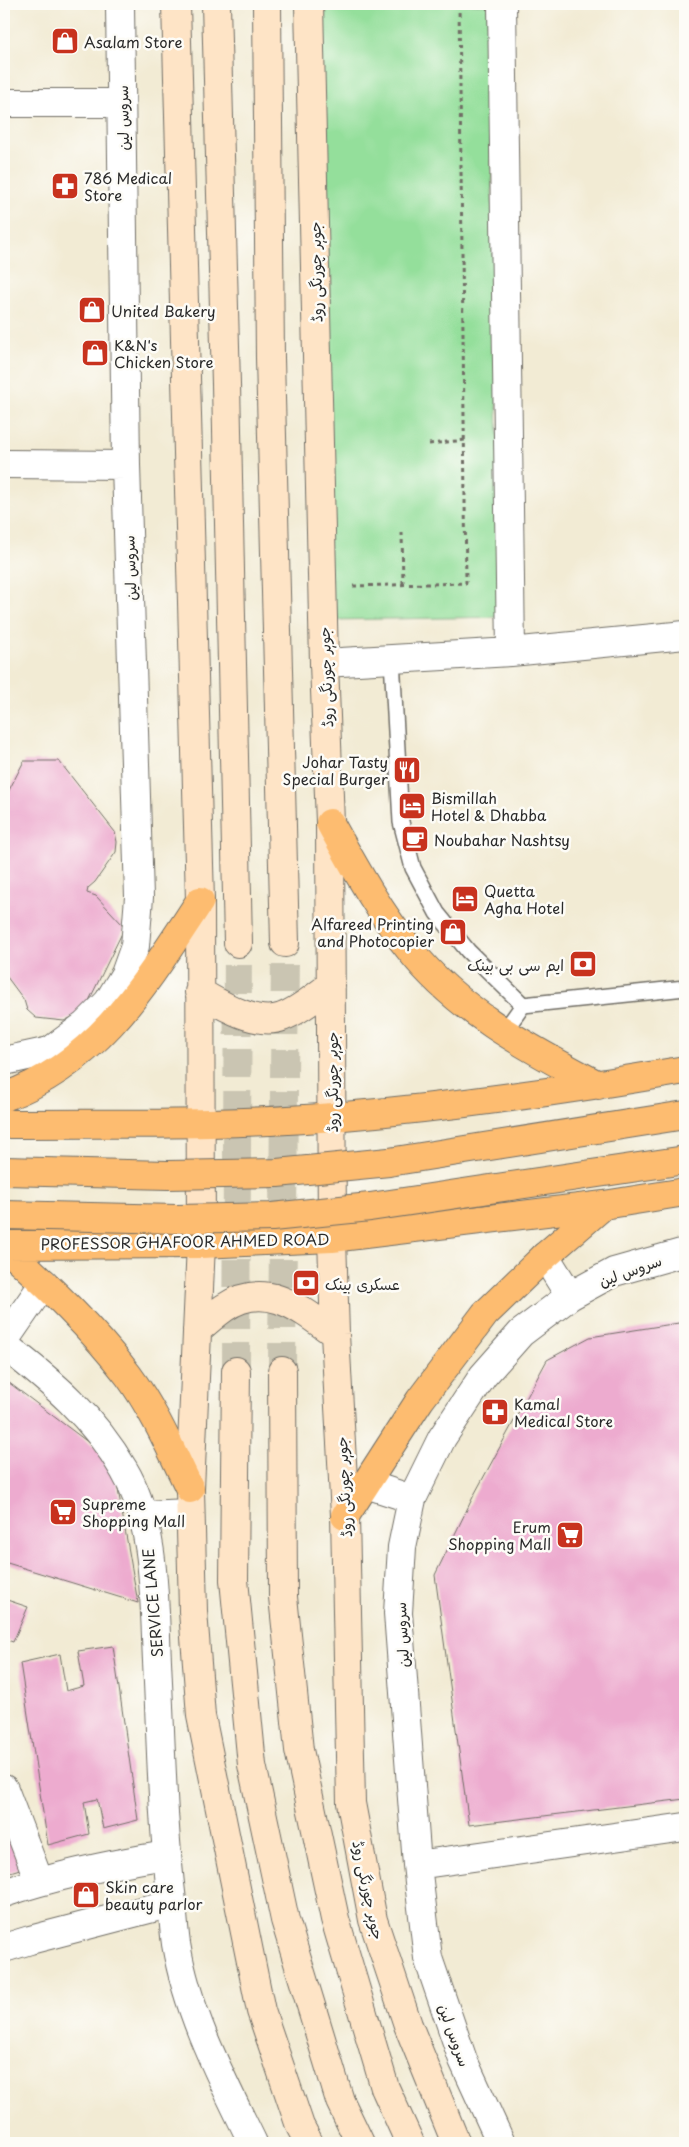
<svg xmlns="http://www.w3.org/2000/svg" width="689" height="2147" viewBox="0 0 689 2147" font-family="'Playpen Sans','Playpen Sans Arabic',sans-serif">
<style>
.green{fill:#94df9b;stroke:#608563}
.building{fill:#edabcf}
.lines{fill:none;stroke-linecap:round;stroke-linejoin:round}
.secondary-tunnel{stroke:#cac5b2;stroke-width:28;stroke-dasharray:28 14;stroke-linecap:butt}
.lane-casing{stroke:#716e66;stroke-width:18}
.street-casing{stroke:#716e66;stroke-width:30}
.secondary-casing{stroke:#716e66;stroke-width:30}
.primary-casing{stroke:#716e66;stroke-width:30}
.path{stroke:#716e66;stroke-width:3;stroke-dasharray:4 4;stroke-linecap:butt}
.lane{stroke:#fff;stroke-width:15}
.street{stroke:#fff;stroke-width:28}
.secondary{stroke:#fee4c6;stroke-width:28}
.primary{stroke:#fdbc70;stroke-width:28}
.primary-bridge-casing{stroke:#716e66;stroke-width:30;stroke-linecap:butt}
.primary-bridge{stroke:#fdbc70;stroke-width:28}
.labels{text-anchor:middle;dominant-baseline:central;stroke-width:5;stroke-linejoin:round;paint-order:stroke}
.poi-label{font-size:15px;fill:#2b2b2b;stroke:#fdfcf7;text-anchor:start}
.street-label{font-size:15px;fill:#2b2b2b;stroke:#fdfcf7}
</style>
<rect width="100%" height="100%" fill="#fdfcf7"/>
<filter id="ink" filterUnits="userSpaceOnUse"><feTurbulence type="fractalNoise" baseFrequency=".02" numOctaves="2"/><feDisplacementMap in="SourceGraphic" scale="10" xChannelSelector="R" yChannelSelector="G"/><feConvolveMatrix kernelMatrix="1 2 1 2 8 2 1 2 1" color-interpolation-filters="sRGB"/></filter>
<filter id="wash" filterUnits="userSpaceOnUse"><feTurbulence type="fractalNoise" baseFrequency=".0096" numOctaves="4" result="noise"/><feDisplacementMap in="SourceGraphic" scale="20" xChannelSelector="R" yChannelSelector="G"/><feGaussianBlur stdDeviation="1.12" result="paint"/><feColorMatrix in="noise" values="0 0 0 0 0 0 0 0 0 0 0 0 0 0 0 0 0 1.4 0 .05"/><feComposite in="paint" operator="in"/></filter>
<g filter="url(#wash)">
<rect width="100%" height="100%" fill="#f2ebd4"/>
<path class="green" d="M314,4H488L502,617L328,620Z"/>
<g id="blocks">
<path class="building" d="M24,761H59L115,832L117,842L116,852L95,882L88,888L87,893L96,896L122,924L124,929L84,1011L64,1021L36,1018L27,1010L24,1000L4,973V800Z
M685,1322V1799L469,1825L435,1575L474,1495L547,1360L590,1337Z
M4,1379L113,1461L138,1603L4,1562Z
M4,1599L28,1607L13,1642L4,1639Z
M113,1646L138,1820L103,1829L97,1799L84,1802L89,1834L48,1845L20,1663L60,1654L66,1691L84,1686L78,1651Z
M13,1837L23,1868L4,1874V1840Z"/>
</g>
</g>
<g filter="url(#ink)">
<use href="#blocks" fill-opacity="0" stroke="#716e66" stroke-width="1"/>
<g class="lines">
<path class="secondary-tunnel" d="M236,1371L238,943
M282,1371L285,943"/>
<g class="lane-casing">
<path id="lane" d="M392,659L401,822L413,868L437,913L468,951L523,1005
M503,1033L523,1005L685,988"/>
</g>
<g class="street-casing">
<path id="street" d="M502,4L511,652
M4,103H121
M4,464L126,465
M324,663L511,652L685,635
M4,1061L50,1051L85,1025L108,1002L125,974L135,946L139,897L126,465L120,4
M545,1256L570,1296
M4,1341L44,1283
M4,1345C52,1382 93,1416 124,1470C156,1524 154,1600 157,1661C161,1741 162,1822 172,1901C173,1915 174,1930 176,1944C188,2015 222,2079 253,2143
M366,1484L412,1499
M142,1515L190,1513
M4,1789L39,1881
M417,1865L685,1827
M4,1893C57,1875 111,1864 166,1855
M4,1948L30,1940L172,1903
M501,2143L463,2060L428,1958L417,1865L398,1613L402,1547L412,1499L442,1438L483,1376L521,1333L570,1296L614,1272L685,1252"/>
</g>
<g class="secondary-casing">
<path id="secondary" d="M176,4L200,901L201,1244L190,1489L193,1611L201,1716L261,2011L300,2126L309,2143
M216,4L226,384L238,943
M267,4L270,358L285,943
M309,4L324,663L330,823L332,1238L335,1334L345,1516L351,1803L373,1920L408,2025L456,2143
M199,992C220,1004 257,1027 282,1017C301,1010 316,996 331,985
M197,1330C206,1323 215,1314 224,1308C266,1279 301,1309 335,1334
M236,1371L234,1580L252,1765L285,1920L340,2101L360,2143
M282,1371L283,1597L299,1750L335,1919L385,2088L410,2143"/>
</g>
<g class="primary-casing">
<path id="primary" d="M330,823C355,868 379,912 411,951C459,1012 531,1049 598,1085
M4,1097C99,1063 147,981 200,901
M4,1124C113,1123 224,1126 333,1117C451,1107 569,1090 685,1070
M4,1245L201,1244L332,1238L604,1205L685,1192
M4,1246C48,1286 92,1328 128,1375C154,1410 171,1450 190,1489
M345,1516L420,1400L485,1314L545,1256L604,1205"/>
</g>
<path class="path" d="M429,444L465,440
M402,532L403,584
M353,586L466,583L459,4"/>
<use href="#lane" class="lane"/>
<use href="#street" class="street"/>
<use href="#secondary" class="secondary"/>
<use href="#primary" class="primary"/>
<g class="primary-bridge-casing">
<path id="primary-bridge" d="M4,1171L168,1175L277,1173L389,1162L685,1115
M4,1215L177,1219L272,1217L370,1207L685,1160"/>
</g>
<use href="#primary-bridge" class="primary-bridge"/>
</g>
</g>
<defs>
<g id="shop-square" transform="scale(1.4375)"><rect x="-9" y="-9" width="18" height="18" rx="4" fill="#c8321e" stroke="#fdfcf7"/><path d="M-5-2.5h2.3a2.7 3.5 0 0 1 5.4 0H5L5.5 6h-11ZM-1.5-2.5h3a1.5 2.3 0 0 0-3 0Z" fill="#fff"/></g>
<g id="pharmacy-square" transform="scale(1.4375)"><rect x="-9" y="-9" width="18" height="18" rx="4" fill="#c8321e" stroke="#fdfcf7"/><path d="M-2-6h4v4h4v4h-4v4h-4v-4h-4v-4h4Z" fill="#fff"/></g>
<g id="restaurant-square" transform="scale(1.4375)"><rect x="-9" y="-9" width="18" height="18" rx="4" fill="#c8321e" stroke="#fdfcf7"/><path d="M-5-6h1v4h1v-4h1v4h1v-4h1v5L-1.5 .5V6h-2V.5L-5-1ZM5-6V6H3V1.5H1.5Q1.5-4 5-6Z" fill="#fff"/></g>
<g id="hotel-square" transform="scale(1.4375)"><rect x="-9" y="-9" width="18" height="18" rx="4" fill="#c8321e" stroke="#fdfcf7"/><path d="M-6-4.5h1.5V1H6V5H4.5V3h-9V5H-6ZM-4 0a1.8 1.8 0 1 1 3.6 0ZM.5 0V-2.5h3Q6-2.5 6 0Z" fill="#fff"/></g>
<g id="cafe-square" transform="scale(1.4375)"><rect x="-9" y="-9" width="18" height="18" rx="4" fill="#c8321e" stroke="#fdfcf7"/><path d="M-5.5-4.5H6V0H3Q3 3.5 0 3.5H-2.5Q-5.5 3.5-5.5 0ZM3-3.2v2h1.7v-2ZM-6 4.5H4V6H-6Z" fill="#fff"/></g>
<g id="bank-square" transform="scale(1.4375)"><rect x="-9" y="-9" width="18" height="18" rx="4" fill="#c8321e" stroke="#fdfcf7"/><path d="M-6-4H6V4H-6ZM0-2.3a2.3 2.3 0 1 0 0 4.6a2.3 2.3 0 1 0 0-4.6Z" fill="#fff"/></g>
<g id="supermarket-square" transform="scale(1.4375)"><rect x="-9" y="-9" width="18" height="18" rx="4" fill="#c8321e" stroke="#fdfcf7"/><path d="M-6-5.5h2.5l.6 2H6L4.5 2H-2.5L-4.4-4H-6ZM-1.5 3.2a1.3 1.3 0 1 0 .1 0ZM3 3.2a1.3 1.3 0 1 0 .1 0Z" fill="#fff"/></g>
</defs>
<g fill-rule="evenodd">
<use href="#shop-square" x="65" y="41"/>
<use href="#pharmacy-square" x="65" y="186"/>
<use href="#shop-square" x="92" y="310"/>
<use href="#shop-square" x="95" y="353"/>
<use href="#restaurant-square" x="407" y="770"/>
<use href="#hotel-square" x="412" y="806"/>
<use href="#cafe-square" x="415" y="839"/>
<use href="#hotel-square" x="465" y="899"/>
<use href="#shop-square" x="453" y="932"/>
<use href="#bank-square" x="583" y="964"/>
<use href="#bank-square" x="306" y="1283"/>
<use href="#pharmacy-square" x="495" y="1412"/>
<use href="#supermarket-square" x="63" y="1512"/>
<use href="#supermarket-square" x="570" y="1535"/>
<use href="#shop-square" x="86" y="1895"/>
</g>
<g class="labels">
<g class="poi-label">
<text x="84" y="41">Asalam Store</text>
<text x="84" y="177">786 Medical<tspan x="84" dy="17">Store</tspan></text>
<text x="111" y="310">United Bakery</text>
<text x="114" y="344">K&amp;N's<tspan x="114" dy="17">Chicken Store</tspan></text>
<text x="388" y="761" text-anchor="end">Johar Tasty<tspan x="388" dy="17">Special Burger</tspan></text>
<text x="431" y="797">Bismillah<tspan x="431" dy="17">Hotel &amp; Dhabba</tspan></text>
<text x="434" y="839">Noubahar Nashtsy</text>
<text x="484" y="890">Quetta<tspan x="484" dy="17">Agha Hotel</tspan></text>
<text x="434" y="923" text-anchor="end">Alfareed Printing<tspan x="434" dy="17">and Photocopier</tspan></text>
<text x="564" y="964" text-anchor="end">ایم سی بی بینک</text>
<text x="325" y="1283">عسکری بینک</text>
<text x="514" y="1403">Kamal<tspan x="514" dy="17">Medical Store</tspan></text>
<text x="82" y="1503">Supreme<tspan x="82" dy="17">Shopping Mall</tspan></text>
<text x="551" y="1526" text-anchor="end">Erum<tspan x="551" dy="17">Shopping Mall</tspan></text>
<text x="105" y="1886">Skin care<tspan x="105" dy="17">beauty parlor</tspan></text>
</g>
<g class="street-label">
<text transform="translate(122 118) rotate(-91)">سروس لین</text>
<text transform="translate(315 272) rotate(-91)">جوہر چورنگی روڈ</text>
<text transform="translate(129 568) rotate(-92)">سروس لین</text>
<text transform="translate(325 677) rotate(-92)">جوہر چورنگی روڈ</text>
<text transform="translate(331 1082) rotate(-90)">جوہر چورنگی روڈ</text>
<text transform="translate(185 1241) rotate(-1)">PROFESSOR GHAFOOR AHMED ROAD</text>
<text transform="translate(630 1270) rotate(-20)">سروس لین</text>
<text transform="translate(343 1487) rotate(-93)">جوہر چورنگی روڈ</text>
<text transform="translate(152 1603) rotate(-95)">SERVICE LANE</text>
<text transform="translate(401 1635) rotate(-93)">سروس لین</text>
<text transform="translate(369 1890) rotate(78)">جوہر چورنگی روڈ</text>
<text transform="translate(455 2035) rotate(70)">سروس لین</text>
</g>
</g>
<rect width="689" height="2147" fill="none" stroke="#fdfcf7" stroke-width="20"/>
</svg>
